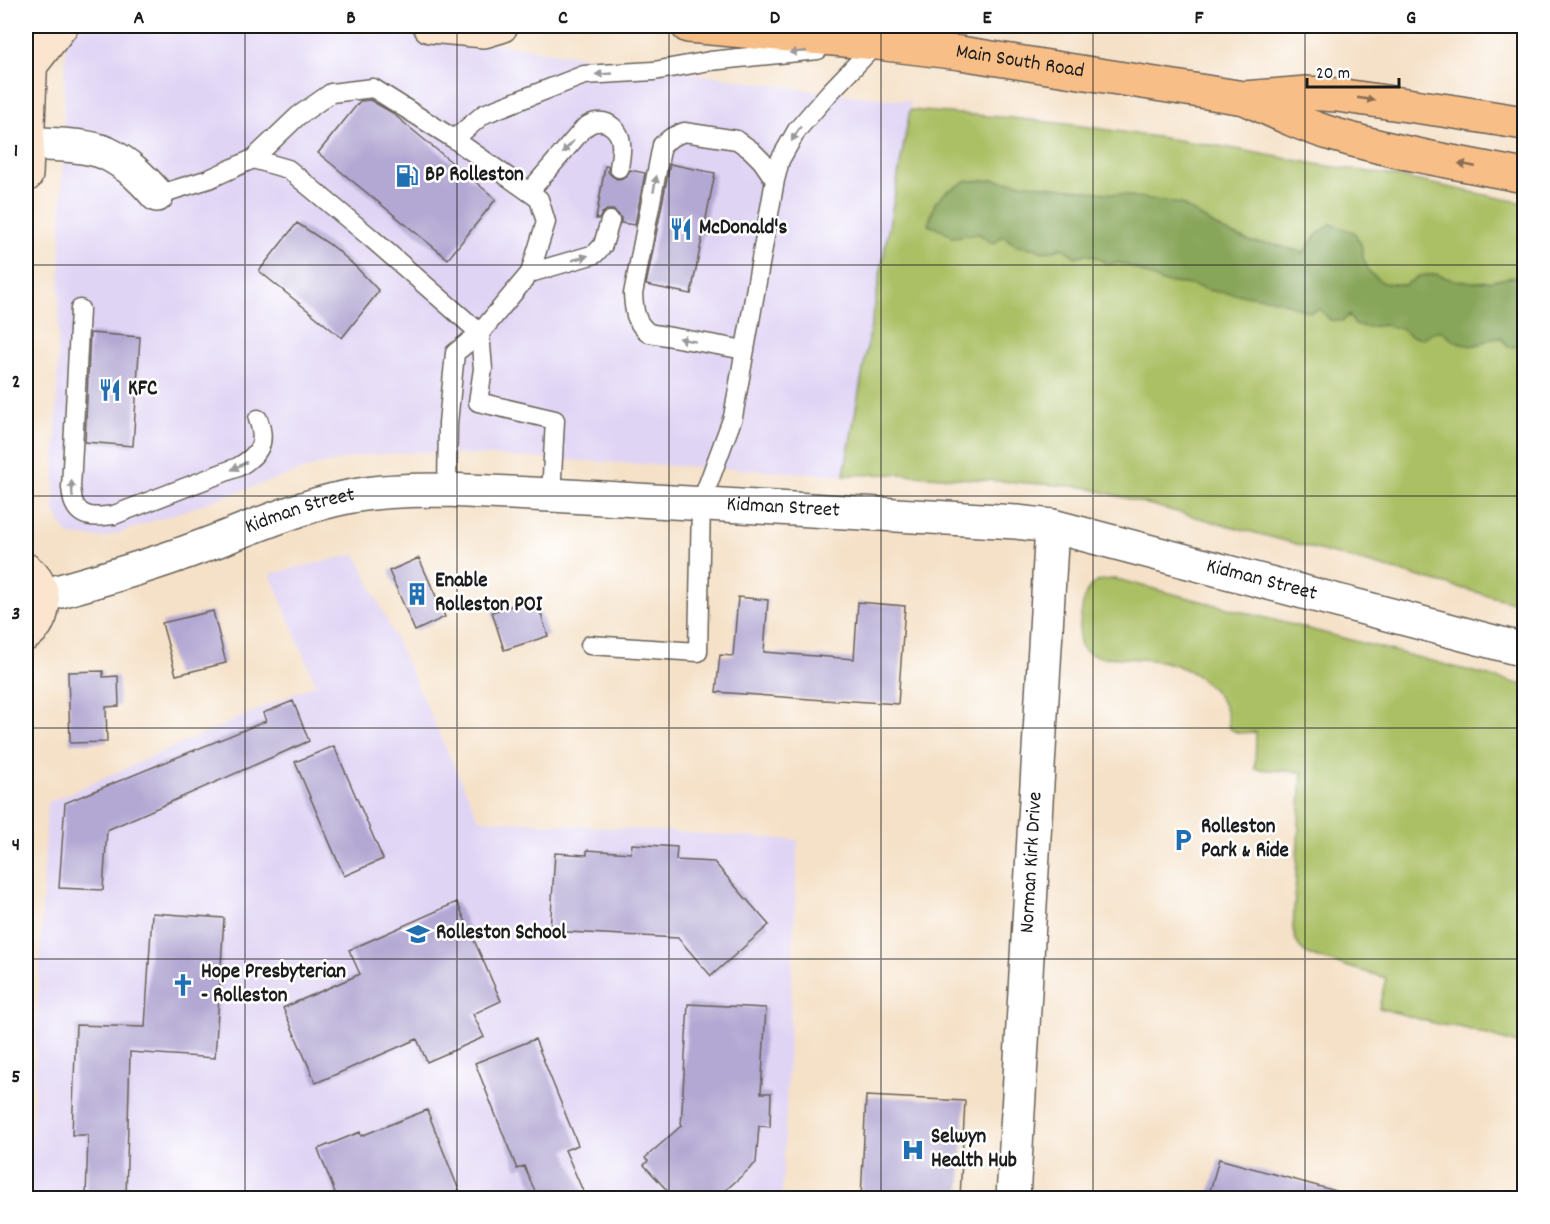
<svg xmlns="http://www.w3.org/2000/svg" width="1550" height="1224" viewBox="0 0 1550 1224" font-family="Dekko,sans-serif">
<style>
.built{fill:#e0d4f4}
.green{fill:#abc065;stroke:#646e40;stroke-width:1.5}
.forest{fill:#88a65a;stroke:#52613b;stroke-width:1.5}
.building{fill:#b3a8d3}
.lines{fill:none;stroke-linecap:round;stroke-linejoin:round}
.lane-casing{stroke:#686158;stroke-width:21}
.street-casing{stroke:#686158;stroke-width:36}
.secondary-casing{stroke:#686158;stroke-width:36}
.highway-casing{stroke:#686158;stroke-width:36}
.lane{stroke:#fff;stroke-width:18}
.street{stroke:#fff;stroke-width:33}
.secondary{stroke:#fce5cf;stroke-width:33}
.highway{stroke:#f7be87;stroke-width:33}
.oneway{fill:#999}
.oneway2{fill:#8a6d52}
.grid{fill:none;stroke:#1c1c1c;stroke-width:1.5;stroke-opacity:0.55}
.labels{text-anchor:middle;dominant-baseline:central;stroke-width:5;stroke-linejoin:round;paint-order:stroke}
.street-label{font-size:21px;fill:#1c1c1c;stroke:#fff}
.poi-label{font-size:21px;font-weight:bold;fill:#1c1c1c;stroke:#fff;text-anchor:start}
.neatline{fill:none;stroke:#1c1c1c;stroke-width:2}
.grid-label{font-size:20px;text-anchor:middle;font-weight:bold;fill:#1c1c1c}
</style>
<rect width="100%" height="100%" fill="#fff"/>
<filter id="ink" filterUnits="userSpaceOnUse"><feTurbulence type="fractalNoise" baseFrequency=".0167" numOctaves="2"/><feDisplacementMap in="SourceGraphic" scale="12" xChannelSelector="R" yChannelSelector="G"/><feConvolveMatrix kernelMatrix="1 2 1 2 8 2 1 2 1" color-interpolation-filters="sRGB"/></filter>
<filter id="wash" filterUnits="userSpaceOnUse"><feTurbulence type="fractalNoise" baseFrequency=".008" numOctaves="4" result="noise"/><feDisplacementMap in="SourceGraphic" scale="24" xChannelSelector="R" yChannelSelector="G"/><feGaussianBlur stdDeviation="1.35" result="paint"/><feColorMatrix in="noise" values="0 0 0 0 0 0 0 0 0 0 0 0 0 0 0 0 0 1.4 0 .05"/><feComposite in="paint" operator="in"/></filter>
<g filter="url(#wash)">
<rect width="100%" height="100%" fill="#f5e1c7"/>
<path class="built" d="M66,26H248L477,41L829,93L911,101L844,475L419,452L360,456L311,467L104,538L68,535L54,511Z
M356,554L479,819L798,840L782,1198H29L47,803L316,684L270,574Z"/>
<path class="green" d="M910,110L1012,118L1074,125L1225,147L1321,165L1390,175L1524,203V605L1084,487L901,474L844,475Z
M1116,579L1524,685V1046L1460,1027L1441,1025L1379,1008L1386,978L1315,957C1300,951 1296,945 1293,929L1302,772L1255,769L1256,732L1238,733L1229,728C1228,722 1228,716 1226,710C1222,700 1215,691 1207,684C1180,656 1139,659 1102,657C1095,656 1086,654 1082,647C1076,638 1082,596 1090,587C1096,580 1107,579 1116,579Z"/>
<path class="forest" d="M995,180L1124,195L1181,204L1222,230L1252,242L1272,244L1304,253L1315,236L1331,224L1354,232L1361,244L1363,258L1370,273L1384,283L1405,285L1419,276L1437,274L1452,280L1474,282L1491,281L1524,275V344L1520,346L1508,347L1501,338C1489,337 1493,338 1482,343C1466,350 1453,342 1442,331L1433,332L1422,339L1411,336L1401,329L1386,325L1367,327L1355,325L1349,315L1342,321L1330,320L1320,309L1310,312L1295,307L1284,302L1267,298L1212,291L1192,285L1162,282L1128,265L1119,263L1107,264L1096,257L1085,254L1076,257L1061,247L1054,251L1043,252L1033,248L1017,246L1003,236L993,244L979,234L952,237L942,230L928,225L935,203L947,191L967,181Z"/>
<g id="blocks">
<path class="building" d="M370,100L391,112L496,199L448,259L318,153L360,101Z
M670,164L715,173L691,294L646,285Z
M605,166H608V172L612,176L617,179L624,178L627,175L630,170L645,173L635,225L621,223V218L618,214L613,210H607L602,213L599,219H596Z
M297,223L335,248L357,268L379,291L342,338L259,271Z
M90,333L140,337L133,446L85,442Z
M419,558L445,617L415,631L389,571Z
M738,597L768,600L764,652L854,659L858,602L905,606L898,704L837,700V701L716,692L720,655L733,656Z
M536,598L548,636L504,650L492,612Z
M213,611L226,663L176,675L162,623Z
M103,671V677L118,676L119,706L106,707L107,742L70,743L68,672Z
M293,701L309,741L107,830L103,890L59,888L65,803L266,721L263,713Z
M334,746L383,859L344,876L295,762Z
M632,844L677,847L676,860L714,862L769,925L711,976L678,938L550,931L555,853L587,855V850L631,853Z
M457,902L501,1001L473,1014L484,1037L427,1062L417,1039L316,1083L283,1008L360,974L349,950Z
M152,913L224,918L215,1058L130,1052L126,1198H86L88,1135H72L76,1025L145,1027Z
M688,1004L766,1008L761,1093H771L770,1127L759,1126L756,1163L717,1198H674L644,1165L648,1161L645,1158L681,1126Z
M535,1039L578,1145L565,1150L586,1198H538L524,1166L517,1169L475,1063Z
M866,1096L965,1101L960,1198H861Z
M427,1110L462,1198H337L318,1149L360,1132L361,1136Z
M1219,1159L1336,1191L1335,1198H1208Z"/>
</g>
</g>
<g filter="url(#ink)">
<use href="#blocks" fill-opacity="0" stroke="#686158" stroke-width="1.5"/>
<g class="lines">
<g class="lane-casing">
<path id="lane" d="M454,139L484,114L584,75L654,71L710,61L818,50
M253,159L298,116L331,93L373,88L454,139L539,199L546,222L530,273L480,333L483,369L478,402L555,420L551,495
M529,192L584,128C588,125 592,122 597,122C609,120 620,131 621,143C622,151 620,160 619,168
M157,195L209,179L253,159L288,169L370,237L480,333L455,353L448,423L447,490
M530,273L595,254L603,245L610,221
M80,309L71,488C72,493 72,499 74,503C81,520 99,517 114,515L238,467C260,454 267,443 258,419
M745,350L649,333C635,323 634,310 633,294L662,145L672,137L684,132L737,140L751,150L762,161L775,180
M590,645L698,652L701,503L733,417L775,180L780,160L797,130L829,93L877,43"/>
</g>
<g class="street-casing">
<g id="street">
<path d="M27,143C51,145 84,144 106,153C127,163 142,178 157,195"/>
<path id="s1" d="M42,596C88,583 134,571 178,555C240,534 300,503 365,494C392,490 420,490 447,490L551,495L1016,522L1052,526L1524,650"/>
<path id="s2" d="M1013,1198L1052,526"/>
</g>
</g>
<g class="secondary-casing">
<path id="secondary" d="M430,26L484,31L501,26
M30,66L61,26
M26,175L32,26
M26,570C48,585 48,620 26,634"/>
</g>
<g class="highway-casing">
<g id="highway">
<path id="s3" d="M688,26L877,43L960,53L1244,98L1306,93L1337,95L1449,111L1524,123"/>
<path d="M1247,99C1275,112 1302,125 1332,134C1395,153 1460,163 1524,176"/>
</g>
</g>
<use href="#lane" class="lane"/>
<use href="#street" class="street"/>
<use href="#secondary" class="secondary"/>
<use href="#highway" class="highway"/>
</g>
<defs><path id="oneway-solid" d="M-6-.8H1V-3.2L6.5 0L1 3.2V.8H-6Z" transform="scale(1.5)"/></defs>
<g class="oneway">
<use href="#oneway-solid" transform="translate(798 52) rotate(174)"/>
<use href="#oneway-solid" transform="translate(604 74) rotate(177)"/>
<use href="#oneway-solid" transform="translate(796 134) rotate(122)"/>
<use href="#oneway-solid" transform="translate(568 147) rotate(131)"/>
<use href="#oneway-solid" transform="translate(655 184) rotate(-79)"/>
<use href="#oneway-solid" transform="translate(580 258) rotate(-16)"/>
<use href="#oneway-solid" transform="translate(687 340) rotate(-170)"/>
<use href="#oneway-solid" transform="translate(239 466) rotate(153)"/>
<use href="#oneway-solid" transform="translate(72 489) rotate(-94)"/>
</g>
<g class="oneway2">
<use href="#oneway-solid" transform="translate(1366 99) rotate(8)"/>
<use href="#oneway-solid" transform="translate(1467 165) rotate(-169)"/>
</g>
</g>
<path class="grid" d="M245,26V1198M457,26V1198M669,26V1198M881,26V1198M1093,26V1198M1305,26V1198M26,265H1524M26,496H1524M26,728H1524M26,959H1524"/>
<defs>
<g id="fuel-bare" transform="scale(1.8)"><path d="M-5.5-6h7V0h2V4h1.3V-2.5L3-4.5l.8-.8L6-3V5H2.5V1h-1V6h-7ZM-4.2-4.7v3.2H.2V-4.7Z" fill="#1f6fb2" stroke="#fff" stroke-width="2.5" paint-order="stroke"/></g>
<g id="restaurant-bare" transform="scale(1.8)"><path d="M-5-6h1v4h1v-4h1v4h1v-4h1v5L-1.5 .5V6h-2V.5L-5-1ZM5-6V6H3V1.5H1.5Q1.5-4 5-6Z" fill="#1f6fb2" stroke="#fff" stroke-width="2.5" paint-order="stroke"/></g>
<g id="building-bare" transform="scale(1.8)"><path d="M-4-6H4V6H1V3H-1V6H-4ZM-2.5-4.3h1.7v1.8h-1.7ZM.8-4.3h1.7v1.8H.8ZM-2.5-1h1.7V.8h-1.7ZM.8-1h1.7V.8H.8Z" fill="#1f6fb2" stroke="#fff" stroke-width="2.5" paint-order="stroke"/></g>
<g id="parking-bare" transform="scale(1.8)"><path d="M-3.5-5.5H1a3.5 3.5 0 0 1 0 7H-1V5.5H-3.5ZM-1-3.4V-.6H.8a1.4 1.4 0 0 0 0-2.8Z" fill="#1f6fb2" stroke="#fff" stroke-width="2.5" paint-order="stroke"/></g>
<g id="school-bare" transform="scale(1.8)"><path d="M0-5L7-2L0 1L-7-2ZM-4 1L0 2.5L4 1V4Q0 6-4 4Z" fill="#1f6fb2" stroke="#fff" stroke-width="2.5" paint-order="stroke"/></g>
<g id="church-bare" transform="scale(1.8)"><path d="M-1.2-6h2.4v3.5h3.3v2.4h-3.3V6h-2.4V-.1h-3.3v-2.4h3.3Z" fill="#1f6fb2" stroke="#fff" stroke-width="2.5" paint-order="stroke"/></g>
<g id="hospital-bare" transform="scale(1.8)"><path d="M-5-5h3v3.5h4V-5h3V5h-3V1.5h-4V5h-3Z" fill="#1f6fb2" stroke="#fff" stroke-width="2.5" paint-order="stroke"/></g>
</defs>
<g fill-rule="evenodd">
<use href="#fuel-bare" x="407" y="176"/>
<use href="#restaurant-bare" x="681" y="229"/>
<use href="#restaurant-bare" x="110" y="390"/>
<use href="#building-bare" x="417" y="594"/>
<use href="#parking-bare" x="1183" y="840"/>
<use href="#school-bare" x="418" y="934"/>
<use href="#church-bare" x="183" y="985"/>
<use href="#hospital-bare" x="913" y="1150"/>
</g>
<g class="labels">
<g class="street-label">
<text stroke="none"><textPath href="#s3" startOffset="334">Main South Road</textPath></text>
<text stroke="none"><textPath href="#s1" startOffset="758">Kidman Street</textPath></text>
<text stroke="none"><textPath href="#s1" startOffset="272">Kidman Street</textPath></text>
<text stroke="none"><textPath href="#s1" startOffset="1244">Kidman Street</textPath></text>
<text stroke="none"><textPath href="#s2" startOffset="336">Norman Kirk Drive</textPath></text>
</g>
<g class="poi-label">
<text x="425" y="176">BP Rolleston</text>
<text x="699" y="229">McDonald's</text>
<text x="128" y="390">KFC</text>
<text x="435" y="582">Enable<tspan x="435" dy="24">Rolleston POI</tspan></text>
<text x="1201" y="828">Rolleston<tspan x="1201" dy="24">Park &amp; Ride</tspan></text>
<text x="436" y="934">Rolleston School</text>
<text x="201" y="973">Hope Presbyterian<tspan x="201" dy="24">- Rolleston</tspan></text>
<text x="931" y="1138">Selwyn<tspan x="931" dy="24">Health Hub</tspan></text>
</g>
</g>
<rect width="1550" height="1224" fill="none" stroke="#fff" stroke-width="66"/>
<path d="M1307 78v9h92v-9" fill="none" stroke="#1c1c1c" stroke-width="3"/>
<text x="1316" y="78" font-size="18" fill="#1c1c1c" stroke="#ffffff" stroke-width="4.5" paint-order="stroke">20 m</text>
<rect x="33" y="33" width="1484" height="1158" class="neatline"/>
<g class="grid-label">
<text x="139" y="23">A</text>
<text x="351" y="23">B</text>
<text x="563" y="23">C</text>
<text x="775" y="23">D</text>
<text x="987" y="23">E</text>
<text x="1199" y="23">F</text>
<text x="1411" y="23">G</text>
<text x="16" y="156">1</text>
<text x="16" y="387">2</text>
<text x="16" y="619">3</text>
<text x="16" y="850">4</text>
<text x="16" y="1082">5</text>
</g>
</svg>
